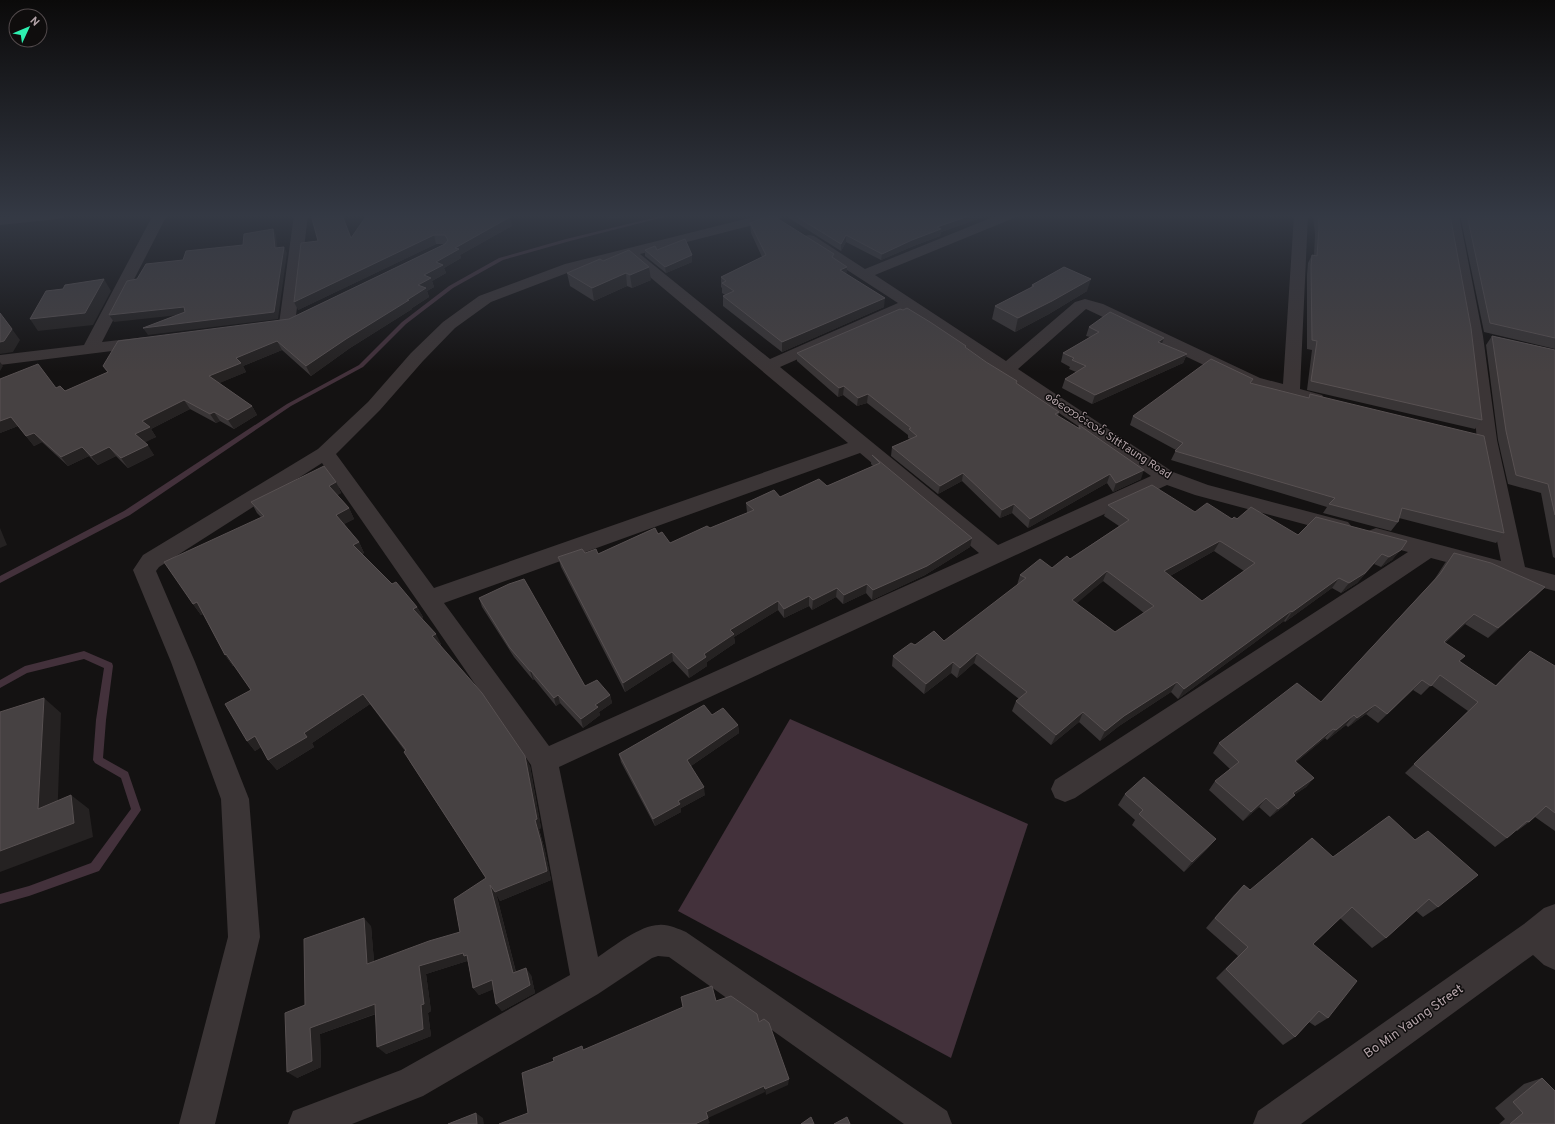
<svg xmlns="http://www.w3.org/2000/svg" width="1555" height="1124" viewBox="0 0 1555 1124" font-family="Overpass,'Noto Sans Myanmar',sans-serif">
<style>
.water{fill:#43313b}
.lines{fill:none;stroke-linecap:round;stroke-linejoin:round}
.stream{fill:#43313b;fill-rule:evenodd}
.minor{fill:#3b3536;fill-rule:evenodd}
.wall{fill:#393536;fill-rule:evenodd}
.shaded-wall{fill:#252222}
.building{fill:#464142;stroke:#585152;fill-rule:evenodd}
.labels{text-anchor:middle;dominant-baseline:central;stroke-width:3;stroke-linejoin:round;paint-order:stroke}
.street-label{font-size:11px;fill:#b4a4a9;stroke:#0f0d0d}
.near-street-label{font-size:13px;fill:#b4a4a9;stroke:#0f0d0d}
</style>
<rect width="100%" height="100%" fill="#141212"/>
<path class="water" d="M790,719L1028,824L951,1058L678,911Z"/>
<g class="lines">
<path class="stream" d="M665,215H672L570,241L503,260L453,288L406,324L363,367L291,406L130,515L0,583V576L124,511L287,404L359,365L402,322L449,286L499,258L566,239Z
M84,651L112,663L113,666L106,720L103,758L128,772L141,810L99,871L29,896L0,904V894L29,886L91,863L131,809L121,778L95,763L93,760L96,720L104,668L84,659L27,673L0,688V680L25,666Z"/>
<path class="minor" d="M21,215H65L63,218L58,219L0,225V217Z
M153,215H167L102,342L146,337L152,338L154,342L152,346L0,365V355L84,345Z
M294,215H308L295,324L293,327L287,329L281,327L279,324Z
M761,215H783L781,218L640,254L770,359L898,303L804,242L802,239L804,236L809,235L814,236L865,269L998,215H1016L1014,218L875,275L1006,361L1075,302L1085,299L1103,304L1260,378L1283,384L1294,215H1308L1300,389L1322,395L1325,399L1322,403L1316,404L1248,386L1086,309L1018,369L1173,472L1208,485L1348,522L1352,527L1348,532L1341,534L1195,495L1167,485L559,767L598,957C613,947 640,925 659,925C668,924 678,929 686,932L947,1111L952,1124H904L669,957L658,956L652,958L598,994L423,1096L352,1124H288L293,1111L401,1070L570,975L531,765L322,463L159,567L156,571L195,662L249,799L260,937L215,1124H179L228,937L221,799L171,662L133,570L143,555L318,449L368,402L411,353L443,322L479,296L565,264ZM626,257L848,443L434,588L336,454L380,410L423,361L455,328L491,302L575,270ZM909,310L1151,476L998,545L780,367ZM860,453L979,553L549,746L444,603Z
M1445,215H1459L1483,336L1497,440L1525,567L1555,575V591L1431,558L1075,798L1065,802L1055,798L1051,789L1055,780L1408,552L1368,541L1365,536L1368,531L1376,528L1501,561L1477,440L1467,336Z
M1555,904V970L1544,965L1533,955L1301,1124H1253L1258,1111L1524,924L1544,908Z"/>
</g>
<path class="wall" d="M789,215H989L941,232L940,236L911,247L881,260L846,242L841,251L789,218Z
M1313,215H1450L1482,420L1475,429L1307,390L1312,350L1307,349V275L1308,263L1312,255H1314L1315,235Z
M1460,215H1555V349L1484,332Z
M750,223L834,259L847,267L846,274L884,307L782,352L723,306V296L725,295L722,293V288L721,287V277L762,257L751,233Z
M512,226L460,255L461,258L444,268L446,273L432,281L434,287L427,291L429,297L412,308V309L350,348L311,376L282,350L243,366L246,372L219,383L252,406L257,415L234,429L220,421L216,423L190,409L151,429L156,437L144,442L154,455L128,468L116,456L98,465L89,456L68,466L42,442L34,446L18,426L0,433V379L56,388L65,391L108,372L103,366L289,319L445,244H436L298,310L318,241L351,237Z
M645,250H657L692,255V262L666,273L645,256Z
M603,261L651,280L632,288L627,286L594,301L570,286L567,273Z
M1032,285L1087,291L1049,314L1015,332L992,319L995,306L1031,288Z
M1089,327L1164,338L1162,344L1187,354L1183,363L1092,404L1062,388L1065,379L1076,372L1069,369L1070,367L1061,362L1063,353L1090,337L1086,336Z
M1492,336L1555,350V558L1553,557L1541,493L1508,484L1498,440L1486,345Z
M966,346V348L1059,412L1058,416L1078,428L1079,425L1141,479L1113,492L1107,483L1028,528L1012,513L1000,518L962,481L938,494L891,456L892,447L910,439L908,438V435L867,403L857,406L843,395L838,397L797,361V353Z
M1253,379L1251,383L1308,397L1310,394L1504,533L1496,543L1399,518L1398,522L1391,531L1323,513L1327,507L1171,460L1176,450L1130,425L1133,416Z
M872,455L970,547L925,575L872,600L866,593L843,604L836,597L812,610L809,606L784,618L778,610L734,637L735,643L707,662V666L689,678L673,661L625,692L561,567L558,557L585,553L598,554L658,534L670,543L710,528L747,513V512L746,503L780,497L827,486L873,466L871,464Z
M336,482L341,493L337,495L349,508L354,519L344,524L359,542L364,553L362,554L392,584L417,607L423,617L422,618L441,644L440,645L530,766L541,828L539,829L545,851L551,880L500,901L496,893L516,972L531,975L535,993L502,1011L496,1004L493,989L479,995L473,988L468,962L467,961L426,974L431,1011L428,1013L431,1036L386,1054L376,1014L320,1034L321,1067L297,1078L305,1005L371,926L374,962L460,932L486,878L410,762L405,751L370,704L312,743L314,747L277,770L268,760L261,747L255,751L247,741L251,690L234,665L233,666L225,655L203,614L201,615L193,604L261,517L257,513L251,502Z
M1108,505L1195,512L1232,519H1237L1298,535L1407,541L1392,560L1381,567L1374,564L1357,583L1341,593L1332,588L1285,622L1284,621L1178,699L1171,692L1119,726L1100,741L1079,722L1051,745L1012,711L1016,701L1019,699L974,663L957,678L951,673L924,694L892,666L893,656L915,645L944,641L1017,585L1020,575L1052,568L1070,559L1119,526L1104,516ZM1214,551L1244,571L1202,601L1170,576ZM1103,581L1144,613L1115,632L1076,603Z
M1454,553L1545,587L1535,597L1488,638L1465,624L1445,643L1460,661L1495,686L1519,661L1530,651L1555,666V831L1535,817L1529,822L1517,831L1516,830L1507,838L1495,847L1405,773L1468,711L1431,685L1421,695L1413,690L1378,723L1366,714L1348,727L1346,725L1327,740L1325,738L1296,762L1314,778L1306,787L1294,795L1287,804L1270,817L1259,807L1243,821L1209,790L1215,781L1230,769L1213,753L1219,743L1321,702L1434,580L1445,563Z
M479,598L585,686L610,695L612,703L599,712L600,715L583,728L560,703L556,706L534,679L533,680L514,657L482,607Z
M712,715L738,725L739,733L691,766L705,795L681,808V812L655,826L621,762L619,754Z
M1125,794L1216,839L1207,849L1184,872L1132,825L1135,820L1118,805Z
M1389,816L1438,907L1423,917L1416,911L1386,938L1372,948L1340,918L1313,944L1328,1018L1315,1026L1309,1022L1295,1037L1283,1045L1216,978L1238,956L1206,928L1234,895L1244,885L1250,890L1333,857Z
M1542,1078L1555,1124H1499L1505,1119L1495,1108L1524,1084Z"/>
<path class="shaded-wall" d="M607,215H632L608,220Z
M972,215H989L941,232L940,236L911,247L881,260L882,254L937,227Z
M510,217L512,226L460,255L461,258L444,268L446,273L432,281L434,287L427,291L429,297L412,308V309L350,348L311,376L306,366L346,339L407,300L418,285L424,275L436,262L455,248Z
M273,229L276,235L278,254L275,248Z
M434,235L436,244L298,310L294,302Z
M846,235V242L841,251V244Z
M284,247L287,253L278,319L148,335L143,328L274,312Z
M692,255V262L666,273L665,267Z
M649,267L651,280L632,288L630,275Z
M847,267L846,276L840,270Z
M626,273L627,286L594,301L592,288Z
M104,279L111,291L93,325L38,331L30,319Z
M1091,279L1087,291L1049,314L1015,332L1018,318Z
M885,298L884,307L782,352V342Z
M184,307L188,314L114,322L109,315Z
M12,329L20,340L13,352L0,354V342Z
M1164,338L1161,346L1158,342Z
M277,341L282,350L243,366L246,372L215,385L209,376L236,358Z
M1187,354L1183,363L1092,404L1095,395Z
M0,362L3,366L0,371Z
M844,386L843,395L838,397L839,388Z
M868,394L867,403L857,406L858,398Z
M184,400L190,409L151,429L156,437L142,444L135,434L142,421Z
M252,406L257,415L234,429L228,420Z
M214,412L220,421L216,423L210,414Z
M11,417L18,426L0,433V421Z
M34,433L42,442L34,446L26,436Z
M148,445L154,455L128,468L121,458Z
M82,447L89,456L68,466L61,457Z
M109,447L116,456L98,465L91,456Z
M1144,470L1141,479L1113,492L1116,483Z
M963,473L962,481L938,494L940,486Z
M1110,474L1107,483L1028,528L1030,519Z
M336,482L341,493L335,497L329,486Z
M1014,504L1012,513L1000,518L1002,510Z
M349,508L354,519L342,525L336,515Z
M0,528L7,545L0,548Z
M972,538L970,547L925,575L872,600L873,590Z
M1220,541L1214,551L1159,582L1164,571Z
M359,542L364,553L359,555L353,545Z
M1401,550L1392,560L1381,567L1389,557Z
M1382,554L1374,564L1357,583L1341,593L1349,583Z
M1107,571L1103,581L1068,611L1072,600Z
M1339,578L1332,588L1285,622L1292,612Z
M867,584L866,593L843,604L844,595Z
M1545,587L1535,597L1488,638L1498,628Z
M837,588L836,597L812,610L813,600Z
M809,596V606L784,618V609Z
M778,601V610L734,637L735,643L707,662V666L689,678L688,669L730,630Z
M197,602L206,613L201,615L193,604Z
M417,607L423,617L419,620L413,609Z
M1291,611L1284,621L1178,699L1184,689Z
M1474,614L1465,624L1435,652L1444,642Z
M436,634L441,644L437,646L432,636Z
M672,652L673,661L625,692L623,683Z
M977,653L974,663L957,678L960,668Z
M226,654L235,665L233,666L225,655Z
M953,662L951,673L924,694L926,684Z
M530,671H531L534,679L533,680Z
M1422,680L1413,690L1378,723L1387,714Z
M1177,682L1171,692L1119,726L1100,741L1105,731L1124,716Z
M363,694L370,704L312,743L314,747L277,770L268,760L304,733Z
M558,695L560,703L556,706L554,698Z
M610,695L612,703L599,712L600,715L583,728L581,719L595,705Z
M44,698L61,713L57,824L38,809Z
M1375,705L1366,714L1348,727L1357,718Z
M1083,712L1079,722L1051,745L1056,735Z
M1354,715L1346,725L1327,740L1336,730Z
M738,725L739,733L688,768L687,760Z
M1333,729L1325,738L1287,770L1295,761Z
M255,736L263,746L255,751L247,741Z
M525,756L530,766L541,828L539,829L545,851L551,880L500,901L495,892L535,820Z
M1314,778L1306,787L1294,795L1287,804L1270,817L1293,793Z
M704,787L705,795L681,808V812L655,826L653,819L678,801Z
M71,795L89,809L93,837L0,872V851Z
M1266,798L1259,807L1243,821L1251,812Z
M1216,839L1207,849L1184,872L1192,862Z
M490,885L496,893L518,981L513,973Z
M364,918L371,926L375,972L367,964Z
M463,953L467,955L470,964L467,961L426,974L431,1011L428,1013L431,1036L386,1054L377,1047L421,1005L419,966Z
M526,968L531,975L535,993L502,1011L496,1004Z
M492,980L497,988L479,995L473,988Z
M375,1004L383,1011L320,1034L321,1067L297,1078L287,1072L310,1028Z
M789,1079L788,1085L766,1095L765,1089Z
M764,1086L765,1092L708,1118L710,1123L708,1124H695L706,1112Z
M476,1113L483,1118L484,1124H477Z"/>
<path class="building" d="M311,215H342L351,238L367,215H503L510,217L455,248L459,249L436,262L443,265L424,275L431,278L418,285L426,288L407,300H409L346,339L306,366L277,341L236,358L241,363L209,376L252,406L228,420L214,412L210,414L184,400L142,421L150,427L135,434L148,445L121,458L109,447L91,456L82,447L61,457L34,433L26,436L11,417L0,421V379L38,364L56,388L60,386L65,391L108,372L103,366L118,341L289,319L445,244L448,240L445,235H434L294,302L301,243L318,241Z
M772,215L834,254L832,257L847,267L840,270L885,298L782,342L723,296L734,291L722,283L726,281L721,277L766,255L750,223Z
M794,215H972L937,227L941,229L912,240L882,254L846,235L841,244Z
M1318,215H1450L1471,328L1482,420L1311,381L1317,341L1312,340L1311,266L1312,255L1317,256L1319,227Z
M1467,215H1555V338L1490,323Z
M273,229L275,248L284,247L274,312L143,328L185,312L184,307L109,315L127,281L137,279L146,264L183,260L186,251L243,245L244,234Z
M685,239L692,255L665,267L645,250L655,246L657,250Z
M629,250L649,267L630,275L626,273L592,288L567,273L600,259L603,261Z
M1064,267L1091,279L1052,301L1018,318L995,306L1034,286L1032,285Z
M104,279L85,313L30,319L46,291L63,289L65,285Z
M907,308L930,322L966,346L965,347L986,362L1017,381L1016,383L1059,412L1055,414L1080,429L1079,425L1144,470L1116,483L1110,474L1030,519L1014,504L1002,510L963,473L940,486L892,447L917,436L909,429L911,428L868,394L858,398L844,386L839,388L797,353L900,309L903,310Z
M1110,312L1164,338L1158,342L1187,354L1095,395L1065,379L1086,366L1072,360L1074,358L1063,353L1099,332L1089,327Z
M0,313L12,329L4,341L0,342Z
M1492,336L1555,350V515L1548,484L1516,475L1506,431Z
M1211,359L1253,379L1250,383L1309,398L1310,394L1484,436L1504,533L1402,508L1398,522L1329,504L1335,498L1175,451L1183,443L1133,416Z
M872,455L972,538L927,566L873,590L867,584L844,595L837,588L813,600L809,596L784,609L778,601L730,630L734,634L704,654L706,657L688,669L672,652L623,683L558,557L582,549L585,553L596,549L598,554L655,528L658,534L662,532L670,543L707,526L710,528L754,510L746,503L774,490L780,497L819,479L827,486L880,463Z
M324,466L336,482L329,486L349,508L336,515L359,542L353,545L392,584L396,582L417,607L413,609L436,634L432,636L482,693L525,756L537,819L535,820L541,842L547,871L495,892L490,885L513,973L526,968L530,985L496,1004L492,980L473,988L467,955L464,956L463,953L419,966L424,1004L421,1005L423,1029L377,1047L375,1004L310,1028L312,1061L287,1072L285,1013L305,1005L304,939L364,918L367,964L429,941L460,932L454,899L486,878L404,752L406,750L363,694L304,733L307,737L268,760L255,736L247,741L225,704L251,690L226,654L225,655L197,602L193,604L164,562L264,516L251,502Z
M1152,485L1195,512L1207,503L1232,519L1234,517L1237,519L1251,507L1298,535L1316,517L1407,541L1401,550L1389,557L1382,554L1365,573L1349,583L1339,578L1292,612L1291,611L1184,689L1177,682L1124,716L1105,731L1083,712L1056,735L1016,701L1027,692L977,653L960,668L953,662L926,684L893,656L911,643L915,645L934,631L944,641L1026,578L1020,575L1040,559L1052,568L1067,556L1070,559L1129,520L1108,505ZM1220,541L1255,563L1202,601L1164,571ZM1107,571L1154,606L1115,632L1072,600Z
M1454,553L1491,563L1545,587L1498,628L1474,614L1444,642L1465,656L1459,661L1496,686L1530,651L1555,666V813L1546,806L1529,822L1527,821L1507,838L1414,764L1478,702L1440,675L1431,686L1422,680L1387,714L1375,705L1357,718L1354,715L1336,730L1333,729L1295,761L1314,778L1293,793L1295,795L1278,809L1266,798L1251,812L1215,781L1239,762L1219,743L1297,683L1321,702L1440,574Z
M524,579L585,686L597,680L610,695L595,705L598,707L581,719L558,695L554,698L531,671H530L510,648L479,598L509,584Z
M44,698L38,809L71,795L74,823L0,851V712Z
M704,705L712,715L723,708L738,725L687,760L704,787L678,801L680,804L653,819L619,754Z
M1144,777L1216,839L1192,862L1139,814L1143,810L1125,794Z
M1389,816L1415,840L1428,831L1478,875L1438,907L1429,899L1386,938L1352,907L1313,944L1357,981L1328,1018L1319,1011L1295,1037L1226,969L1248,947L1215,918L1244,885L1250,890L1312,838L1333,857Z
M712,986L716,1001L731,996L757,1014L759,1022L764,1019L769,1023L789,1079L765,1089L764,1086L706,1112L708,1118L695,1124H499L528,1113L522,1073L554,1061L553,1058L582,1046L583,1050L683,1007L681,997Z
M1542,1078L1555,1091V1124H1510L1523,1113L1513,1102Z
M476,1113L477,1124H448Z
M811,1117L814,1124H801Z
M847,1117L850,1124H834Z"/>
<linearGradient id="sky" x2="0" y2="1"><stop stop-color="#0b0a0a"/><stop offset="0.58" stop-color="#343944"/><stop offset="1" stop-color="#343944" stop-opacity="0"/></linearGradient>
<rect width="1555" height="372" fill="url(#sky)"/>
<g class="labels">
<g class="street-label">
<text transform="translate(1108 436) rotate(33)">စစ်တောင်းလမ် SittTaung Road</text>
</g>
<g class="near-street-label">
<text transform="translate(1414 1022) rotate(-35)">Bo Min Yaung Street</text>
</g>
</g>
<g transform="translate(28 28) rotate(46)"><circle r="19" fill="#0f0d0d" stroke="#51494b"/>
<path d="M0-3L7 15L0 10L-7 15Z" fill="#2ef1b1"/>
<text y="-6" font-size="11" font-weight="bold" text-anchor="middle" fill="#b4a4a9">N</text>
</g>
</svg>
